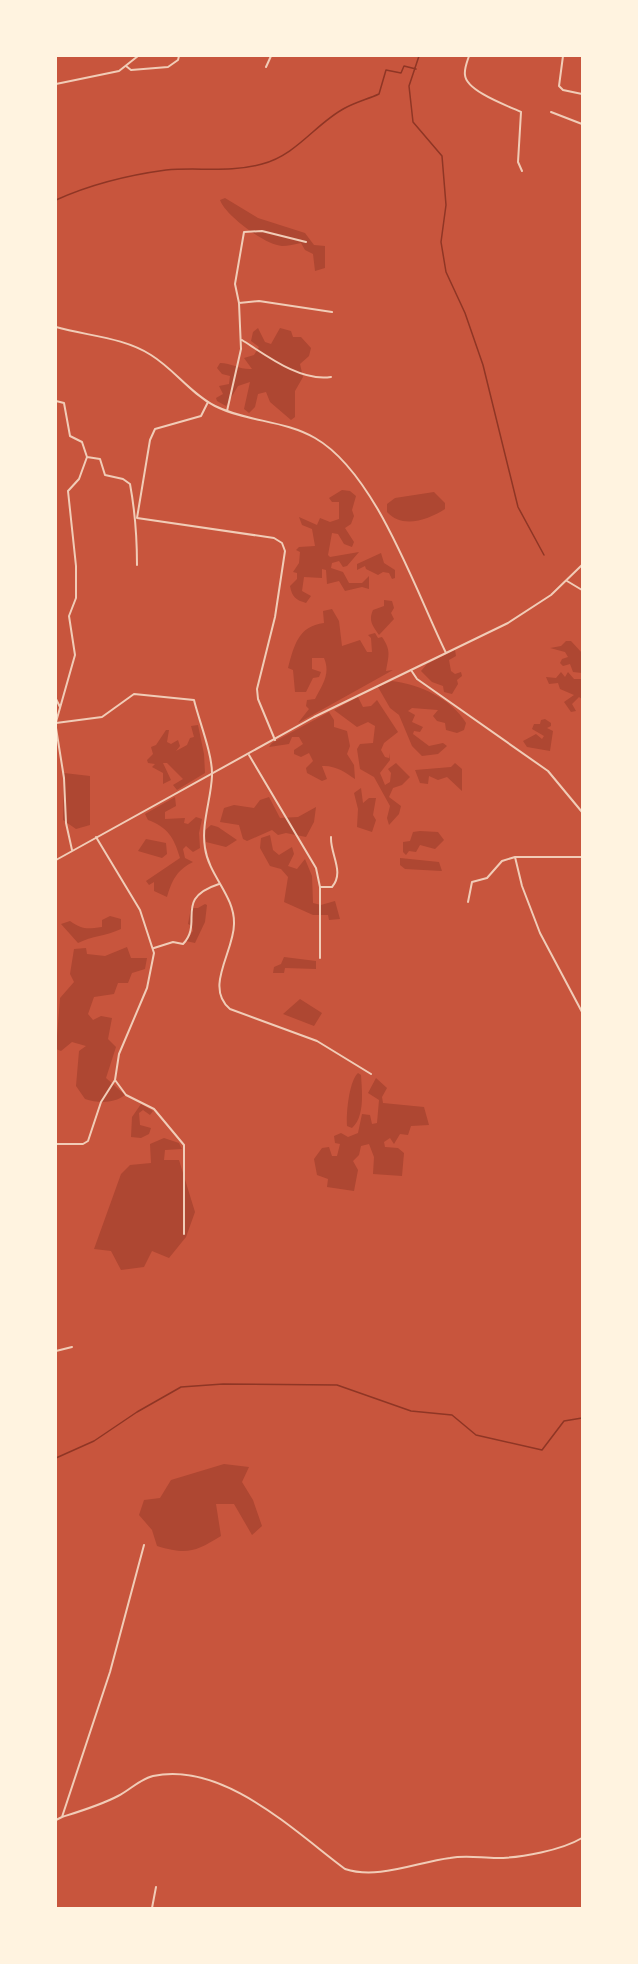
<svg xmlns="http://www.w3.org/2000/svg" width="638" height="1964" viewBox="0 0 638 1964" font-family="'DejaVu Sans',sans-serif">
<style>
.green{fill:#ae4732}
.lines{fill:none;stroke-linecap:round;stroke-linejoin:round}
.stream{stroke:#8f3625;stroke-width:1.5}
.minor{stroke:#f1ccb7;stroke-width:2}
.tertiary{stroke:#f1ccb7;stroke-width:2}
</style>
<rect width="100%" height="100%" fill="#c8553d"/>
<path class="green" d="M225,198L258,218L305,233L314,245L325,246V268L315,271L313,254L305,250L301,243C295,244 288,246 282,246C265,245 225,215 220,200Z
M258,328L265,342L271,344L280,328L291,331L293,337H301L311,348L309,356L300,364L303,377L295,391V417L291,420L270,402L266,392L258,394L255,407L249,413L244,409L250,382L238,386L226,406L217,401L216,398L223,394L219,386L229,384L230,376L222,374L217,368L220,363C232,363 240,370 252,369L244,358L254,355L259,347L251,341L253,332Z
M342,490L350,491L356,496L352,510L354,516L351,524L345,528L354,542L352,547L344,544L338,534L332,533L328,555L330,557L359,552L347,566L343,567L339,561L332,563L331,568L343,572L349,583H362L369,576V589L362,587L345,591L339,581L327,584L326,570L322,569V578L304,577L302,591L311,596L306,603C296,600 292,597 290,586L297,579V573L293,572L299,563L300,552L296,550L299,547L315,546L312,529L302,525L299,517L317,525L320,518L330,522L339,519V502H332L329,498Z
M434,492L445,503V509C428,520 402,529 387,512V504L395,498Z
M381,553L384,563L395,570V578L392,579L389,573L383,572L378,575L366,569L365,566L357,570V564Z
M384,600L392,601L394,608L391,613L394,619L379,635C373,626 368,621 373,610L384,606Z
M332,609L339,621L342,646L360,640L367,652H372L371,638L368,635L375,633L378,638L382,637C392,651 388,657 386,671L393,670L298,723L309,709L306,706L307,700L315,699C322,685 331,674 324,658H312V669L321,672L319,677L313,678L306,692H295L293,670L288,668C294,646 298,626 324,623L323,611Z
M566,641H571L582,653V673L573,672L570,664L563,666L560,663L562,659L568,657L565,652L550,648L561,646Z
M455,650L456,656L449,660L451,671L455,674L461,672L462,676L457,680L458,684L452,694L444,692L443,686L432,682L421,671L427,664Z
M561,672L565,677L568,672L574,679H582V699L579,697L572,704L576,711L571,712L564,702L574,695L560,689L558,683L549,684L546,677L556,678Z
M392,681C419,684 452,699 466,723L464,730L457,733L446,730L445,723L437,721L433,716L438,710L412,708L408,711L415,715L412,722L423,727L420,732L414,731L413,734L429,746L443,743L447,746L438,754L422,756L412,746L399,715L390,708L378,687Z
M358,697L363,707L371,706L377,700L398,732L384,743L381,750L385,757L389,758V753L390,760L380,773L385,785L390,782L391,773L388,769L396,763L410,777L402,785L393,788L389,797L401,806L399,814L389,825L387,818L390,806L374,777L360,769L357,749L360,744L373,743L375,726L368,722L357,727L334,710Z
M329,712L334,720V727L347,731L350,746L347,754L354,765L355,779C345,772 335,765 322,766L327,779L322,781L307,773L306,768L313,761L309,753L301,757L294,754V750L303,744L299,737H292L289,744L269,747L272,743Z
M545,719L551,723V726L547,728L553,731L550,751L527,747L523,741L536,734L542,739L544,736L532,729L534,724H540L541,720Z
M198,725L204,754L205,773L177,790L173,785L183,779L167,763H163L171,780L163,784V773L152,767L155,764L148,763L147,760L153,754L151,747L156,745L166,730H169L167,742L171,744L178,740L180,746L176,751L187,745L190,738L194,737L191,726Z
M455,763L462,769V791L447,777L438,780L429,776L428,784L420,783L415,770L451,767Z
M64,773L90,776V825L76,829L63,820Z
M361,788L363,803L369,798H376L373,815L376,820L372,832L357,827L358,809L354,793Z
M175,797L176,806L165,812V819L185,818L184,823L188,824L196,817L202,819L199,833L200,848L193,852L186,846L183,849L185,858L193,862C177,870 172,880 167,897L154,891V882L149,885L146,881L180,858C174,837 167,827 148,820L145,814Z
M269,797L280,818L298,817L316,807L314,822L306,837L286,833L278,835L272,830L247,841L243,839L239,825L220,822L224,808L234,805L254,808L260,800Z
M211,825L218,827L237,840L226,847L206,842L203,832Z
M420,831L438,832L444,840L435,849L420,845L416,852L409,851L406,855L403,852V842L410,841L413,832Z
M270,835L273,850L279,855L292,847L294,854L288,866L297,869L305,859L312,876L313,903L321,905L335,901L340,919L329,920L328,915H313L284,902L288,877L281,869L270,866L260,848L261,838Z
M146,839L166,843L167,854L162,858L138,851Z
M400,858L439,862L442,871L405,869L400,865Z
M205,904L207,905L205,922L195,943L186,941L193,931L192,926L188,924L191,908H198Z
M110,916L121,919V929C106,936 92,936 78,943L61,924L70,921C83,930 87,929 102,927V920Z
M127,947L131,958H147L145,969L132,973L128,983H118L114,994L94,997L88,1014L93,1020L101,1016L112,1018L108,1039L116,1047L106,1078L125,1095C113,1104 98,1103 85,1099L76,1086L79,1051L86,1046L72,1042L61,1051L56,1049L60,998L74,982L70,974L74,949L86,948L87,954L105,956Z
M284,957L316,961V969L285,968L284,973H273L274,967L281,964Z
M300,999L322,1013L314,1026L283,1014Z
M358,1073L361,1075C362,1092 365,1116 352,1128L347,1126C346,1114 349,1081 358,1073Z
M376,1078L387,1088L382,1097L383,1103L424,1107L429,1125L411,1126L408,1135L400,1134L394,1144L390,1138L384,1142L385,1147L398,1148L404,1153L402,1176L373,1174L374,1157L369,1144L361,1146L359,1155L353,1161L358,1170L354,1191L327,1187L328,1179L317,1175L314,1159L322,1148L329,1147L332,1156H337L340,1144L335,1143L334,1136L341,1133L348,1137L358,1133L362,1114L370,1115L372,1124L377,1123L379,1100L368,1093Z
M141,1104L153,1111L150,1115L143,1110L139,1113L140,1125L151,1128L149,1134L141,1138L131,1137L132,1117Z
M164,1138L179,1143L182,1149L165,1150L164,1160H179L195,1212L186,1237L169,1258L152,1251L144,1267L121,1270L111,1251L94,1249L121,1174L130,1165L151,1163L150,1144Z
M224,1464L249,1467L242,1482L253,1500L262,1526L252,1535L234,1504H216L221,1536C195,1552 187,1555 157,1546L152,1530L139,1515L144,1500L160,1498L171,1480Z"/>
<g class="lines">
<path class="stream" d="M419,56L409,86L413,122L442,156L446,205L441,242L446,272L465,313L483,365L518,507L544,555
M56,200C89,185 129,175 166,170C197,167 231,173 262,164C297,155 316,123 345,108C356,102 368,99 379,94L386,70L401,73L404,66L416,69
M56,1458L94,1441L137,1412L181,1387L223,1384L337,1385L411,1411L452,1415L476,1435L542,1450L564,1421L582,1418"/>
<path class="minor" d="M469,56C467,62 464,69 465,75C466,91 508,106 521,112L518,162L522,171
M563,56L559,86L563,90L582,94
M126,66L131,70L168,67L178,60L179,56
M266,67L271,56
M551,112L582,124
M239,303L235,284L244,232L262,231L306,242
M242,340C267,356 301,382 331,377
M56,401L64,403L70,436L82,442L87,457L79,479L68,491L76,566V598L69,616L75,655L56,722
M208,402L201,416L155,429L150,440L137,518L274,538L282,543L285,551L275,617L257,689L258,699L275,740
M227,411L241,349L239,303L259,301L332,312
M87,457L100,459L105,475L123,479L130,484C135,511 137,537 137,565
M567,581L582,590
M411,670L417,679L548,771L582,812
M56,699L60,707
M56,723L102,717L134,694L194,700C199,721 213,755 212,776C211,800 201,824 205,848C209,876 235,896 234,924C234,952 204,987 230,1009L317,1041L371,1074
M56,728L64,778L66,823L72,850
M249,755L316,868L320,887V958
M515,857L522,886L540,933L582,1012
M320,887H332C345,872 330,854 331,837
M468,902L472,882L487,878L502,861L515,857H582
M154,948L173,942L183,944C204,922 173,899 219,884
M115,1080L126,1095L154,1109L184,1145V1234
M56,1144H83L88,1141L101,1102L115,1080L119,1054L147,988L154,953L140,910L96,837
M56,1351L72,1347
M62,1817C81,1811 101,1805 118,1796C130,1790 140,1779 153,1776C223,1761 294,1831 345,1869C378,1880 417,1862 450,1858C466,1855 481,1858 497,1858C521,1858 562,1850 582,1838
M56,1820L62,1817L110,1672L144,1545
M152,1908L156,1887"/>
<path class="tertiary" d="M56,84L119,71L138,56
M56,327C87,336 123,337 151,355C175,370 190,393 215,406C247,422 284,420 315,438C376,473 415,590 446,653
M56,860L314,717L508,623L551,595L582,565"/>
</g>
<rect width="638" height="1964" fill="none" stroke="#fff3e0" stroke-width="114"/>
</svg>
